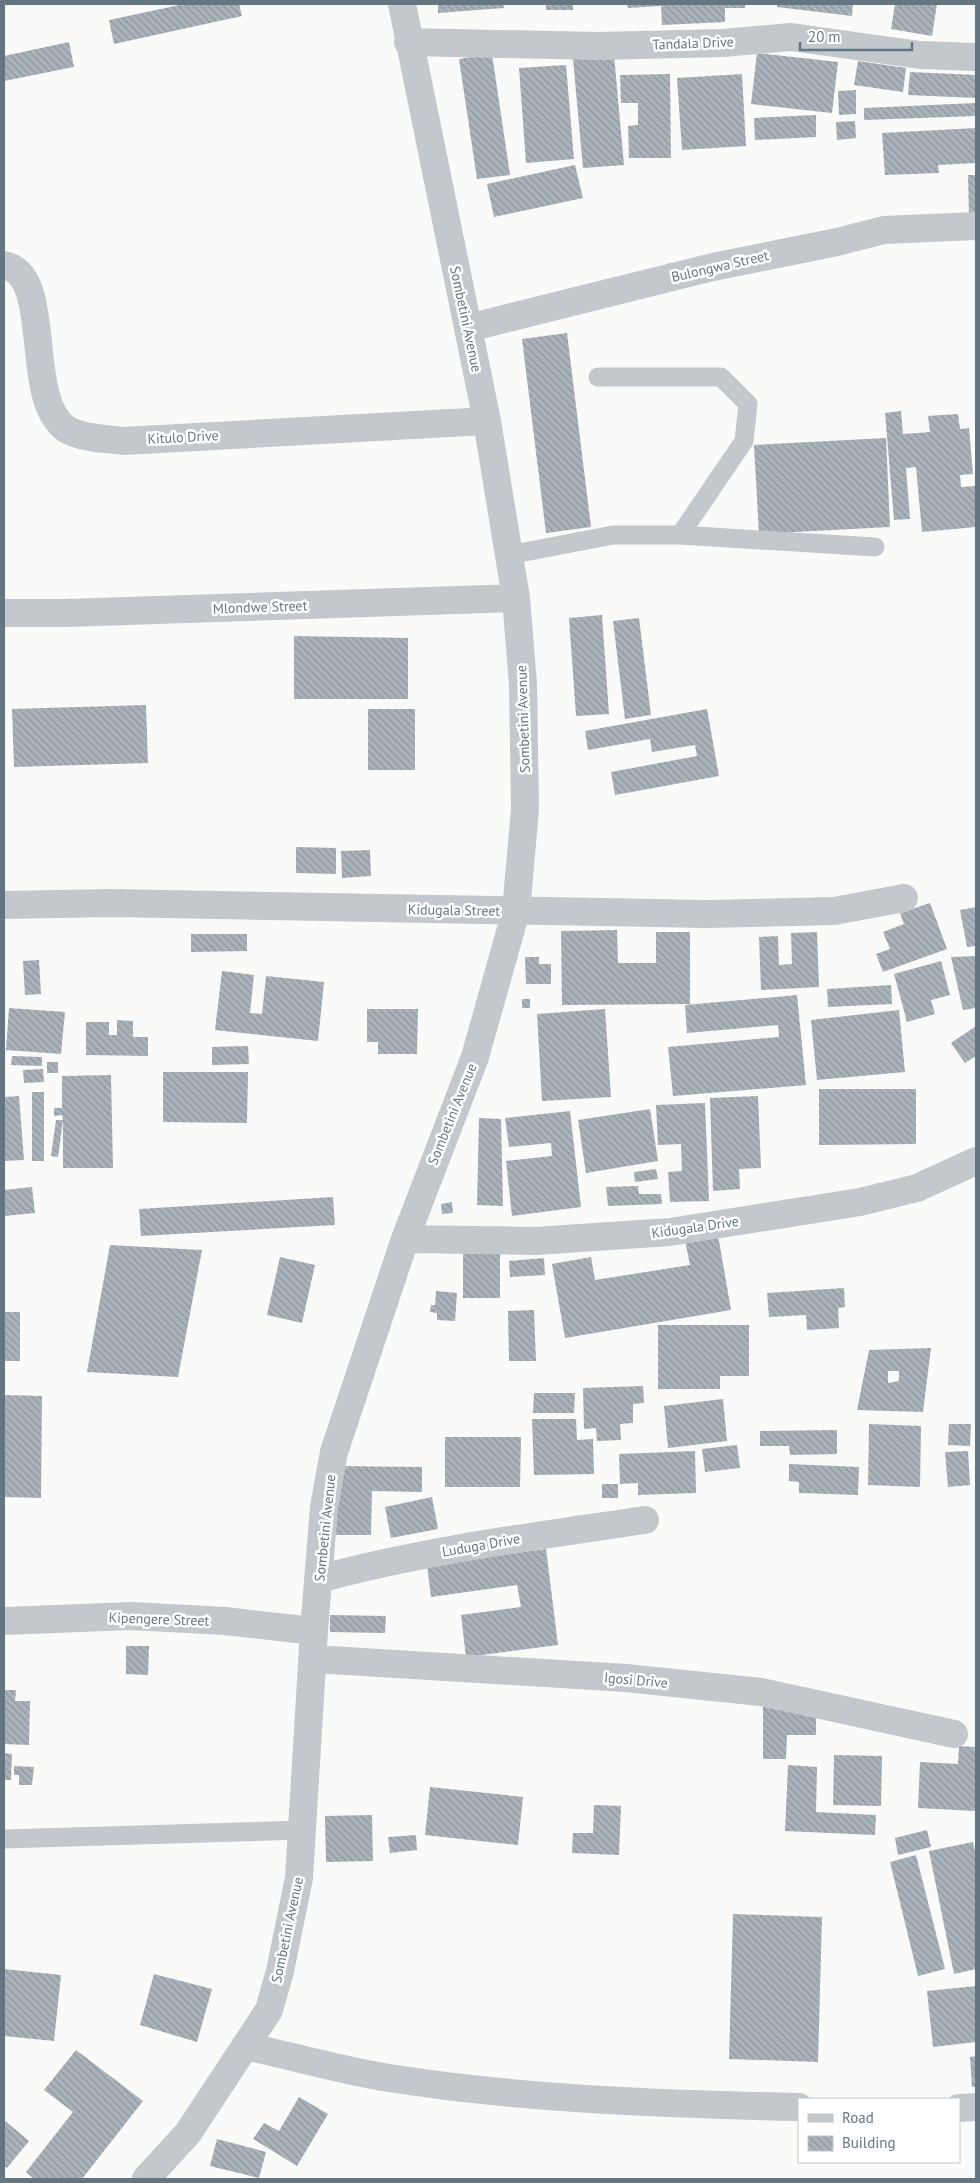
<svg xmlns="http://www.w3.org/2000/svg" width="980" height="2183" viewBox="0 0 980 2183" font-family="'PT Sans',sans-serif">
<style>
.building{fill:url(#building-back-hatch);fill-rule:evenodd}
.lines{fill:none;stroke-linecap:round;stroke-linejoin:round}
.service{stroke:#c3c8cc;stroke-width:19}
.minor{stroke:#c3c8cc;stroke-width:28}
.labels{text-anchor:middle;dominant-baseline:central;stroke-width:5;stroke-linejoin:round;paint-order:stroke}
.street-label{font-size:14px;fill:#657683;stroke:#fff}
</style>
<defs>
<pattern id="building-back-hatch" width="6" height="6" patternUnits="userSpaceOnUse" patternTransform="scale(1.25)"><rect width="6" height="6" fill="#aab3b9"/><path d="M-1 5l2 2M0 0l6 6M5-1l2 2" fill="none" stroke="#8e969c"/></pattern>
</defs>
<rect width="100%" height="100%" fill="#fafaf8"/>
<path class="building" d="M184,4H239L242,16L114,44L109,20Z
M438,4H503L504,8L438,13Z
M546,4H573V10H546Z
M627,4H746L745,8H725V22L662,25L661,6L628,8Z
M777,4H853L852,16L777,7Z
M895,4H937L932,36L891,29Z
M69,42L74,67L4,81V56Z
M757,53L838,62L832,113L751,104Z
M492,54L510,175L477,179L459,59Z
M614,55L624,165L583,168L573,59Z
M858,61L906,68L903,92L854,85Z
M566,65L574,159L526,163L519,68Z
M910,72L976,75V98L908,95Z
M670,74L671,158H629L628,126L638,125V103H621L620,75Z
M742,74L746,146L682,150L677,78Z
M856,90V114L839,115L838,91Z
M976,103V116L864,120V108Z
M816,115V137L755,140L754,118Z
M855,121L856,138L837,140L836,122Z
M976,128V163L938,165L939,173L885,175L882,133Z
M575,165L583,198L494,217L487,184Z
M968,175H976V216H969Z
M567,333L591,527L546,533L522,339Z
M901,411L903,434L930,432L928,416L958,414L960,429L969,428L973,474L960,475L961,487L975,486L976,527L922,532L916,467L906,468L910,519L894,520L885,413Z
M886,438L890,527L759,534L754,445Z
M602,615L609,714L576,716L569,618Z
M639,618L651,715L625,719L613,621Z
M294,636L408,638V699H294Z
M146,705L148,763L14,767L12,709Z
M368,709H415V770H368Z
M707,709L719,776L615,795L611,772L697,756L695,745L652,752L650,739L588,750L585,731Z
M296,847L336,848V874L296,873Z
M370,850L371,876L342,878L341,851Z
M930,903L947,949L883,972L876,954L890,949L883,932L904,924L900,913Z
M976,907V946L967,947L960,910Z
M617,930L618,963H656V932H690V1004L562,1005L561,931Z
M817,932L819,987L761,990L759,937L778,936L779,965L792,964L791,933Z
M191,934H247V951L191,952Z
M976,956V1008L963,1010L951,957Z
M525,957H539V964H551V984H526Z
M39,960L41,994L25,995L23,961Z
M941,961L950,995L931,1000L935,1014L907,1022L894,974Z
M222,971L254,975L250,1013L262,1014L266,976L324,982L318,1041L215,1030Z
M891,985L892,1004L828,1007L827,989Z
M797,995L806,1085L673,1096L668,1047L779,1037L778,1025L687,1033L685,1005Z
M522,999H530V1008H522Z
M9,1008L65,1012L61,1054L6,1050Z
M367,1009H418L417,1054H378V1042H367Z
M605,1009L611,1097L542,1101L537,1014Z
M899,1010L905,1072L817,1080L811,1020Z
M117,1020L133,1021V1037H148V1056L86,1055V1022H109V1035H117Z
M976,1026V1056L965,1063L951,1043Z
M248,1046L249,1064L212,1065V1047Z
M12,1056L42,1057V1066L11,1065Z
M47,1062H58V1073H47Z
M43,1069L44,1082L24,1083L23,1070Z
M163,1072H248L247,1123L163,1122Z
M111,1075L113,1168H63V1120L58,1157L51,1156L56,1120H63L62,1115L54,1116V1108H62V1076Z
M819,1089H916V1144L819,1145Z
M32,1092H44V1161H32Z
M19,1096L24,1160L4,1161V1097Z
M758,1096L761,1168L739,1169L740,1189L713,1191L710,1098Z
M705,1103L709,1201L670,1202L668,1172L682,1171L681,1144L658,1145L656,1105Z
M650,1109L658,1161L586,1173L578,1120Z
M570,1111L581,1207L512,1216L506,1161L552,1156L551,1143L509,1147L505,1118Z
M479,1118L501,1119L503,1206L477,1205Z
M656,1169L658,1179L635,1182L634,1172Z
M638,1186L639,1194H661L662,1204L608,1206L606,1187Z
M32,1187L35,1213L4,1216V1190Z
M333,1197L335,1225L141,1236L139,1209Z
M452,1202L453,1213L442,1214L441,1204Z
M718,1235L731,1310L565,1338L552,1264L591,1257L595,1280L690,1265L685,1240Z
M110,1245L202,1250L178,1377L87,1372Z
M463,1250H500V1298H463Z
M280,1257L315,1265L302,1323L267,1315Z
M544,1258L545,1275L510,1277L509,1261Z
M844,1288L845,1307L838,1308L839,1328L807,1330L806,1315L769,1317L767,1293Z
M436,1291L457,1293L455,1321L437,1320V1313L430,1312L431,1305H435Z
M534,1310L536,1361H509L508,1311Z
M4,1312H20V1361H4Z
M658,1325H749V1376H720V1389H658Z
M931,1348L923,1412L857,1410L869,1350ZM888,1371H899V1381L888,1383Z
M643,1386L644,1403L633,1404V1423L620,1424L621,1440L597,1441L596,1428L584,1429L583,1388Z
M534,1393H575L574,1413H533Z
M4,1395L42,1396L41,1498L4,1497Z
M723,1399L727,1441L668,1448L664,1406Z
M532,1419H576L577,1440L593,1439L594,1474L534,1475Z
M869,1424L921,1426L920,1487L868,1485Z
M949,1424H971L970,1446L948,1445Z
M837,1430V1454L790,1455L789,1446H760V1431Z
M445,1437H521L520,1487H445Z
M737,1445L740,1468L705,1472L702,1449Z
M695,1451L696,1493L638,1495V1483L620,1484L619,1454Z
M968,1451L970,1485L948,1487L945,1452Z
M789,1464L859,1467L858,1495L799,1493V1482L789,1481Z
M337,1466L422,1467V1492L372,1491L371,1535H336Z
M602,1484H618V1498H602Z
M432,1497L438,1529L391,1538L385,1507Z
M546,1549L558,1645L466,1657L461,1615L521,1607L517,1585L431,1597L427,1565Z
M330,1615L386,1616L385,1633L330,1632Z
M126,1646H149L148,1675L126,1674Z
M4,1690H16L15,1701H30L29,1745L4,1744Z
M763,1707H816V1735H787L786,1759H763Z
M959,1746L976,1747L975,1811L918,1808L920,1762L958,1764Z
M4,1753L12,1754L11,1780H4Z
M834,1755L882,1756L881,1806L833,1805Z
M788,1765L817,1767L816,1812L876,1815L875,1835L785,1831Z
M14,1766L34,1767L32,1785H19V1775H14Z
M430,1787L523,1797L518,1845L425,1835Z
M594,1805L621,1806L619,1855L572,1853L573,1833H593Z
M372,1815L373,1861L326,1862L325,1816Z
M927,1830L931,1847L898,1855L895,1838Z
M416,1835L417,1850L390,1853L388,1837Z
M973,1842L976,1856V1969L954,1974L929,1851Z
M916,1855L945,1969L918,1976L890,1862Z
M733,1914L822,1917L818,2062L729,2059Z
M4,1969L61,1975L54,2041L4,2036Z
M154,1974L212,1989L197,2042L140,2025Z
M976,1986V2042L933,2047L927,1991Z
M76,2050L143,2101L82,2179H34L26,2172L73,2112L44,2090Z
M976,2056V2087H972L970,2057Z
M299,2097L328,2114L297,2166L253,2139L264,2123L279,2131Z
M4,2120L29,2141L7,2168L4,2166Z
M217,2139L266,2152L259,2178L210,2166Z"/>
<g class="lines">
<path class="service" d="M598,377H721L748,404L744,441L680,535
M509,555L613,535H680L875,547
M4,1839L302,1830"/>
<path class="minor" d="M408,42L598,46L723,43L791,37L920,55L976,57
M4,265C55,275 22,397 66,429C80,438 107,439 123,441L487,421
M468,328L713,267L837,242L884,230L976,226
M4,613H66L516,598
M4,905L111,903L706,914L834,911L904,898
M405,1239L535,1241L670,1232L860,1202L917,1188L976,1161
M319,1579C426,1550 536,1536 645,1520
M4,1621L131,1616L225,1621L314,1631
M314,1659L626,1678L761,1692L954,1734
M245,2046C291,2056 337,2069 383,2077C519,2099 660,2104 799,2107
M959,2108L976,2107
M146,2179L188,2133L269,2010L280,1971L299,1878L314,1631L324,1507L334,1452L405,1239L475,1057L516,911L525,809L523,684L516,598L487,421L402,4"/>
</g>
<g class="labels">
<g class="street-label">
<text transform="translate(693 43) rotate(-2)">Tandala Drive</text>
<text transform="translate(720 266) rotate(-13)">Bulongwa Street</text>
<text transform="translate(466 319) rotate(78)">Sombetini Avenue</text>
<text transform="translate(183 437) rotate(-3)">Kitulo Drive</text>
<text transform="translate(260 607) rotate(-2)">Mlondwe Street</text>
<text transform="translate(523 719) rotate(-92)">Sombetini Avenue</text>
<text transform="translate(454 910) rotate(1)">Kidugala Street</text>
<text transform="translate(452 1114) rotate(-68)">Sombetini Avenue</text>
<text transform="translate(695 1227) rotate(-8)">Kidugala Drive</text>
<text transform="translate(325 1528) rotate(-84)">Sombetini Avenue</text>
<text transform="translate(481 1545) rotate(-10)">Luduga Drive</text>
<text transform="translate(159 1619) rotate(2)">Kipengere Street</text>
<text transform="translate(636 1680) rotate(5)">Igosi Drive</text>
<text transform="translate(287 1930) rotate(-78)">Sombetini Avenue</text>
</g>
</g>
<rect width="980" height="2183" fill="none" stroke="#657683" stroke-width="10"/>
<rect x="798" y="2098" width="162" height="65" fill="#ffffff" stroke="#c1c8cd"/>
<rect x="808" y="2114" width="25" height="8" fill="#c3c8cc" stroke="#c1c8cd"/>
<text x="842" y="2123" font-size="15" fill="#657683">Road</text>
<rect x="808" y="2136" width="25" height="15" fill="url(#building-back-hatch)" stroke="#c1c8cd"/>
<text x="842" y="2148" font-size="15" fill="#657683">Building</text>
<path d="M800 42v8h112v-8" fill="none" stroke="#657683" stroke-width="2.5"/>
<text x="808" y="42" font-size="15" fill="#657683" stroke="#ffffff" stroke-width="4" paint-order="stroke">20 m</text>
</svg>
